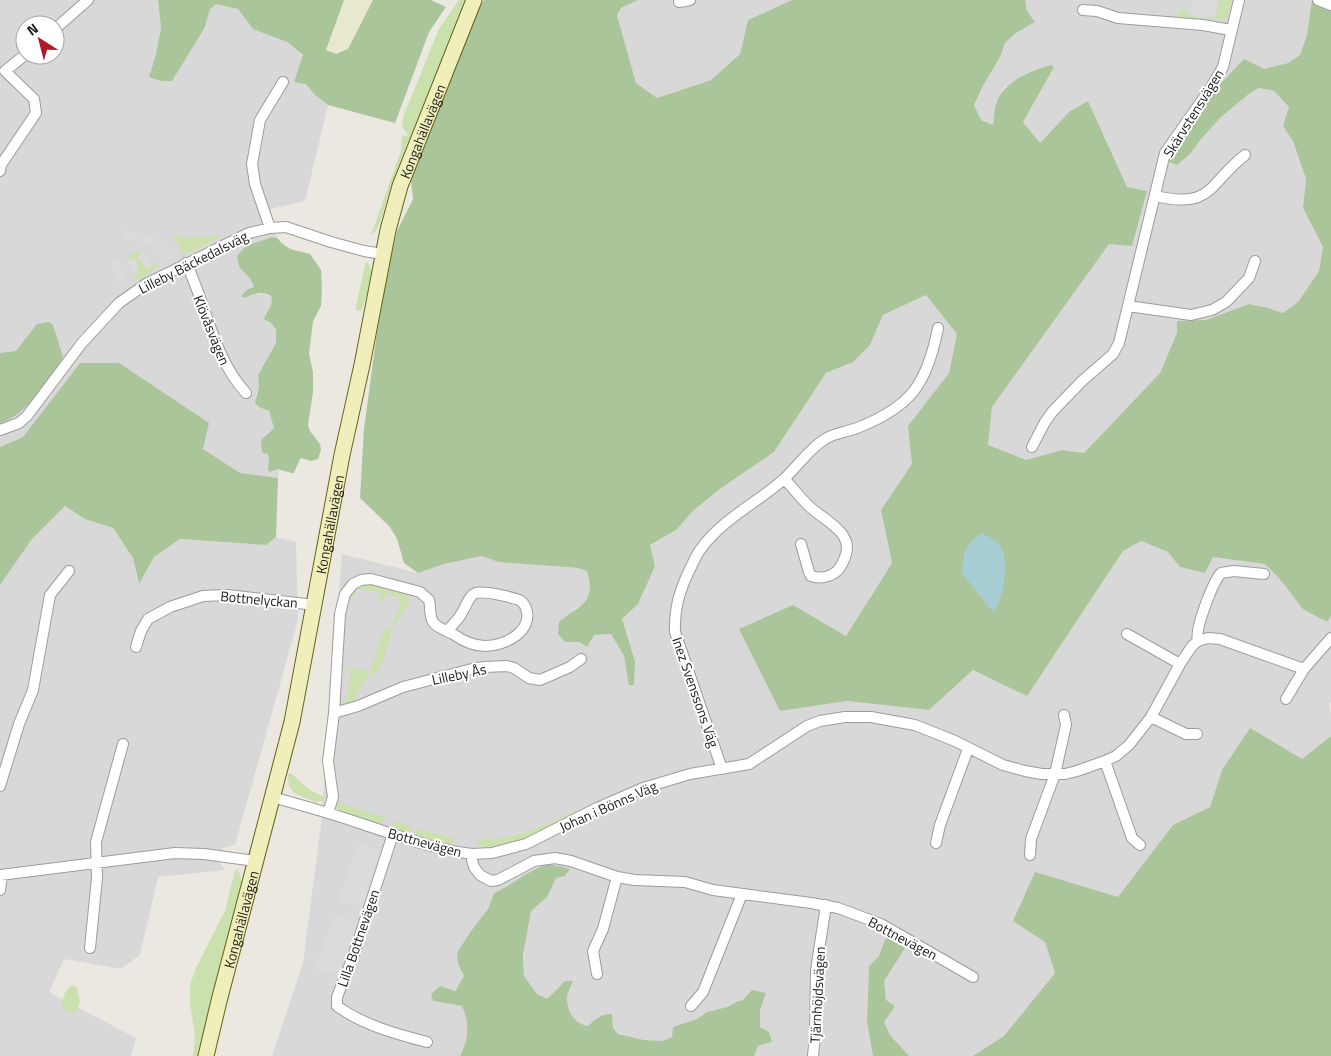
<svg xmlns="http://www.w3.org/2000/svg" width="1331" height="1056" viewBox="0 0 1331 1056" font-family="'Titillium Web',sans-serif">
<style>
.residential{fill:#d9d8d8;fill-rule:evenodd}
.farmland{fill:#e8e8cf}
.grass{fill:#cae0ad}
.forest{fill:#abc59b}
.parking{fill:#dbdbdb}
.water{fill:#a7cdd4}
.lines{fill:none;stroke-linecap:round;stroke-linejoin:round}
.street-casing{stroke:#9c9c9c;stroke-width:12}
.secondary-casing{stroke:#606212;stroke-width:17}
.street{stroke:#fff;stroke-width:10}
.secondary{stroke:#f0eeba;stroke-width:15}
.labels{text-anchor:middle;dominant-baseline:central;stroke-width:4;stroke-linejoin:round;paint-order:stroke}
.street-label{font-size:14px;fill:#1b1b1b;stroke:#fff}
</style>
<rect width="100%" height="100%" fill="#ebe7e1"/>
<path class="residential" d="M0,0H158L161,28L156,54L149,76L205,27L210,8L216,4L238,9L253,29L287,42L303,56L306,84L315,95L328,105L305,201L270,209L277,238L272,237L266,239L242,270L246,273L254,284V287L248,289L253,293L271,296L272,300L271,308L266,313L268,323L272,324L276,330V343L258,375L259,387L256,395L259,407L267,409L271,415L274,428L265,435L262,454L267,453L270,461L268,466L273,471L277,469L279,470L278,478L240,473L203,449L80,363L23,437L0,447ZM25,25H55V55H25Z
M638,0H792L748,20L740,54L711,80L657,98L636,83L617,15L621,8Z
M1025,0H1312L1307,35L1300,55L1288,63L1264,69L1244,60L1221,83L1175,148L1177,165L1190,154L1202,138L1221,117L1243,98L1259,88L1274,91L1289,107L1283,126L1293,141L1306,179L1303,208L1323,247L1319,271L1298,302L1283,313L1268,308L1249,304L1206,320L1177,322V333L1160,373L1084,453L1062,450L1026,460L988,445L992,407L1146,191L1127,187L1088,101L1070,111L1040,143L1023,122L1053,68L1034,70L1005,87L996,102L993,125L981,120L974,105L984,84L1000,57L1005,43L1016,33L1034,22L1027,11Z
M926,295L957,334L949,373L908,426L913,464L881,510L892,563L846,636L793,605L780,711L847,701L929,710L973,670L1027,695L1123,551L1141,541L1168,552L1180,567L1205,573L1212,557L1265,564L1327,621L1331,616V702L1329,703L1331,714V736L1302,759L1222,770L1210,807L1173,825L1118,897L1013,921L1045,942L1055,973L1004,1036L973,1056H909L890,1035L884,1022L886,1000L884,981L904,949L886,937L879,956L869,966L867,1022L873,1056H754L758,1046L771,1042L768,1032L760,1027V1010L765,993L737,1001L727,1007L707,1012L698,1019L674,1027L672,1037L663,1041L644,1040L617,1034L613,1028L612,1014L600,1016L588,1026L582,1025L576,1022L571,1015L566,999L559,986L547,999L537,994L524,976V944L531,911L547,897L556,878L559,867L549,864L537,867L506,888L494,893L488,909L471,931L458,964L464,976L455,991L440,986L433,1001L462,1006L468,1019L469,1033L466,1046L460,1056H272L303,963L321,824L342,554L418,573L444,564L482,556L498,562L578,568L587,571L590,594L585,604L574,609L565,642L580,641L593,635L611,634L624,656L635,660L622,619L638,604L650,545L676,530L693,511L720,489L774,452L826,373L853,362L870,345L883,315Z
M65,506L85,519L113,528L133,558L138,583L154,557L180,539L266,545L276,537L296,542L298,620L235,845L223,848L219,862L225,870L158,877L140,955L121,969L64,959L49,992L136,1038L131,1056H0V585L32,539Z"/>
<path class="farmland" d="M344,0H373L348,49L336,54L326,51Z"/>
<path class="grass" d="M459,0H468L401,159L391,186L380,223L375,232L371,235L401,151L402,135L406,136L408,135L402,127L403,117L439,29Z
M1219,0H1232L1226,20L1207,19L1206,18L1216,17Z
M1179,10L1188,12L1189,15L1198,16V18L1195,19L1180,17L1178,13Z
M219,235L220,237L185,255L172,236L195,238Z
M135,252L143,253L138,257L147,269L155,262L159,266L139,280L132,276L139,273L136,259L130,260L129,257Z
M366,261C379,273 365,298 361,311L356,310V306Z
M374,584L392,589L386,595L382,602L380,600L381,592L356,589L355,596L351,597L352,590L359,585Z
M395,590L409,594C409,606 401,615 395,624L391,625L399,610L400,597L388,596Z
M387,627L393,628C386,644 386,666 371,676L369,670L375,660L380,639Z
M343,661L344,668L364,670L367,671L368,677L360,686L354,703L349,706H339V701H347L351,671L342,669Z
M711,766C683,771 656,778 629,789C604,798 498,863 478,844V839C514,842 547,823 580,809C622,791 664,771 711,766Z
M288,774H292L310,790L326,798L322,801L315,802L294,793L289,786Z
M336,802L383,817L386,819L378,824L341,811L337,808L335,803Z
M394,821L410,826L412,830L408,833L394,828L392,824Z
M416,829L451,837L453,839V844L428,840L416,836Z
M237,869C244,878 240,888 238,898L200,1056H193L195,1036L190,1003V985L196,968L225,911L235,871Z
M73,985L77,988L80,1001L77,1010L70,1013L63,1009C61,1001 64,989 73,985Z"/>
<path class="forest" d="M158,0H344L326,50L336,54L348,49L373,0H431L446,7L429,32L395,123L328,105L315,95L306,84L294,82L303,55L287,42L253,29L238,9L216,4L210,9L205,27L172,81H161L149,77L156,54L161,28Z
M484,0H638L621,8L617,15L636,83L657,98L711,80L740,54L748,20L792,0H1025L1027,11L1035,22L1016,33L1005,43L1000,57L984,84L974,105L981,120L993,125C994,118 994,108 997,101C1006,80 1031,71 1051,65L1054,67L1023,122L1040,143L1070,111L1088,101L1127,187L1147,191L1132,246L1109,244L992,407L988,445L1026,460L1062,450L1084,453L1160,373L1177,333V321L1206,320L1249,304L1268,308L1283,313L1298,302L1319,271L1323,247L1303,208L1306,179L1293,141L1283,126L1289,107L1274,91L1259,88L1250,93L1221,117L1202,138L1190,154L1177,165L1167,161L1221,83L1244,59L1264,69L1288,63L1300,55L1307,35L1312,0H1331V616L1327,622L1303,609L1279,578L1265,564L1213,557L1205,573L1180,567L1168,552L1141,541L1123,551L1027,696L973,670L929,710L847,701L780,711L739,629L793,605L846,636L892,563L881,510L912,464L908,426L949,373L957,334L926,295L883,315L870,345L853,362L826,373L774,452L720,489L693,511L676,530L650,545L655,566L638,604L622,619L635,661L634,685H629L624,656L611,634L594,635L587,647L580,642H565L558,634L559,622C581,603 596,605 587,571L578,568L498,562L482,556L444,564L418,573L404,563L397,539L390,527L360,498L364,429L383,287L397,231L413,199L411,180L426,144L431,113L474,16Z
M272,237L277,238C290,252 293,249 310,254L321,270L322,289L321,306L313,321L309,354L313,372V392L308,425L310,431L320,444L321,450L318,459L311,461L301,458L299,461L294,473H292L277,469L270,472L268,469L269,458L267,453L264,454L262,452L261,440L274,428L269,411L259,407L255,403L259,387L258,375L276,343V330L272,324L264,319C267,310 274,306 271,296C261,291 254,293 245,298L241,296L248,289L254,287C252,278 246,275 241,269C238,266 238,261 237,256L246,246Z
M49,322L53,325L63,357C50,379 26,416 0,423V353L16,351L37,324Z
M80,363H119L209,423L203,449L240,473L278,478L276,537L266,545L180,539L154,557L139,584L133,558L113,528L85,519L65,506L32,539L0,585V447L23,437Z
M1250,728L1302,759L1331,736V1056H973L1004,1036L1055,973L1045,942L1013,921L1035,872L1118,897L1173,825L1210,807L1222,770Z
M549,864L570,869L565,876L556,878L547,897L531,911L523,955L524,976L537,994L547,999L565,981H573C571,987 566,994 567,1000C568,1013 575,1024 588,1026C596,1019 601,1013 612,1014L613,1028L618,1034L644,1040L663,1041L672,1037L673,1027L697,1019L707,1012L727,1007L738,1001L743,1000L752,990L766,993L760,1010V1027L769,1032L772,1042L758,1046L754,1056H460C469,1039 470,1024 462,1006L433,1001L431,994L440,986L455,991L464,976L458,964L457,953L471,931L488,909L494,893C513,885 529,869 549,864Z
M886,937L905,948L884,981L886,1000L895,1006L884,1022L890,1035L909,1056H873L867,1022L869,966L879,956Z"/>
<path class="parking" d="M1193,0H1218L1214,17L1190,14Z
M123,230L145,235L153,239L170,255L164,259L157,251L150,246L141,242L122,238Z
M143,253L152,265L147,269L138,257Z
M136,258L139,273L132,274L130,260Z
M118,260L123,280L117,282L111,262Z
M358,844L383,852L364,908L339,900Z
M334,915L359,923L342,976L316,968Z"/>
<path class="water" d="M981,533C990,537 998,541 1002,550C1008,564 1005,602 992,611L962,573C963,553 965,545 981,533Z"/>
<g class="lines">
<g class="street-casing">
<path id="street" d="M1318,0L1331,5
M679,2L690,0
M1083,10L1097,11L1118,18L1203,25L1231,30
M55,29L88,0
M0,171L1,165L36,113L34,99L5,71L25,55
M1155,196C1213,209 1207,185 1245,155
M270,228L255,184L252,164L260,120L283,82
M186,263C207,306 213,357 246,393
M1128,306L1191,315L1212,310L1226,302L1249,278L1255,261
M0,430L19,423L27,416L82,343L119,303L146,284L249,233L270,228L286,227L331,242L364,251L383,254
M1032,447L1045,422L1053,411L1082,381L1113,354L1119,343L1165,153L1210,89L1223,67L1239,0
M784,479C793,487 799,497 808,505C821,519 853,531 846,554C844,561 842,566 837,571C830,577 820,579 811,576L809,572L801,544
M1127,634L1180,664
M1198,641C1194,630 1213,582 1221,573L1234,571L1264,574
M136,647L141,631L148,619L170,607L203,596L227,595L315,605
M1286,699L1304,669L1331,638
M334,713L358,706L403,687L472,669L484,667L507,666L514,668L529,678L540,680L570,667L581,659
M1151,717L1186,734H1197
M1105,761L1132,838L1140,845
M722,769L675,632C674,610 679,593 688,573C692,566 695,557 700,550C722,519 757,503 784,479C798,466 809,449 825,439C834,433 847,432 857,428C911,407 927,384 938,328
M0,786L19,724L33,690L50,595L69,571
M272,797C305,806 337,815 368,826C403,837 436,850 472,854V860L474,867L480,875L491,881L498,880L534,861L555,858L571,861L617,877L635,880L685,882L713,890L811,903L838,908L881,924L973,977
M328,813L333,797L328,761L334,713L340,614L345,594L353,584L361,580L371,579L420,592L429,600C431,607 429,616 433,622C437,628 447,631 453,634C463,641 473,646 485,646C505,646 534,631 526,608C524,604 522,601 519,600C512,597 503,596 496,594C467,589 473,595 460,616C456,622 451,626 447,631
M393,834L353,957L337,997V1006C363,1025 396,1034 427,1042
M936,843L940,825L968,749
M472,854L492,853L526,844L597,808L643,788L690,774L749,764L807,726L820,721L845,717H871L915,725L955,741L1003,765L1025,771L1042,774H1065L1077,771L1105,761L1116,756L1129,745L1151,717L1180,664L1192,646L1198,641L1208,638L1220,639L1304,669
M1030,855L1031,839L1055,774L1066,725L1064,715
M0,875L175,853L204,854L255,861
M0,890L2,875
M90,948L97,878L96,842L123,744
M597,974L593,951L603,929L617,877
M691,1006L703,992L742,894
M813,1056L815,1035L816,970L826,905"/>
</g>
<g class="secondary-casing">
<g id="secondary">
<path id="s1" d="M206,1056L219,1001L292,722L342,455L362,365L388,230L400,186L474,0"/>
</g>
</g>
<use href="#street" class="street"/>
<use href="#secondary" class="secondary"/>
</g>
<g class="labels">
<g class="street-label">
<text transform="translate(1193 113) rotate(-58)">Skärvstensvägen</text>
<text stroke="none"><textPath href="#s1" startOffset="951">Kongahällavägen</textPath></text>
<text transform="translate(193 262) rotate(-27)">Lilleby Bäckedalsväg</text>
<text transform="translate(212 330) rotate(68)">Klövåsvägen</text>
<text stroke="none"><textPath href="#s1" startOffset="546">Kongahällavägen</textPath></text>
<text transform="translate(259 599) rotate(5)">Bottnelyckan</text>
<text transform="translate(459 674) rotate(-12)">Lilleby Ås</text>
<text transform="translate(696 692) rotate(71)">Inez Svenssons Väg</text>
<text transform="translate(608 806) rotate(-24)">Johan i Bönns Väg</text>
<text transform="translate(425 842) rotate(15)">Bottnevägen</text>
<text stroke="none"><textPath href="#s1" startOffset="141">Kongahällavägen</textPath></text>
<text transform="translate(358 938) rotate(-71)">Lilla Bottnevägen</text>
<text transform="translate(903 938) rotate(28)">Bottnevägen</text>
<text transform="translate(817 995) rotate(-87)">Tjärnhöjdsvägen</text>
</g>
</g>
<g transform="translate(40 40) rotate(324)"><circle r="24" fill="#ffffff" stroke="#a4a4a4"/>
<path d="M0-4L9 19L0 12L-9 19Z" fill="#ad1925"/>
<text y="-8" font-size="14" font-weight="bold" text-anchor="middle" fill="#1b1b1b">N</text>
</g>
</svg>
